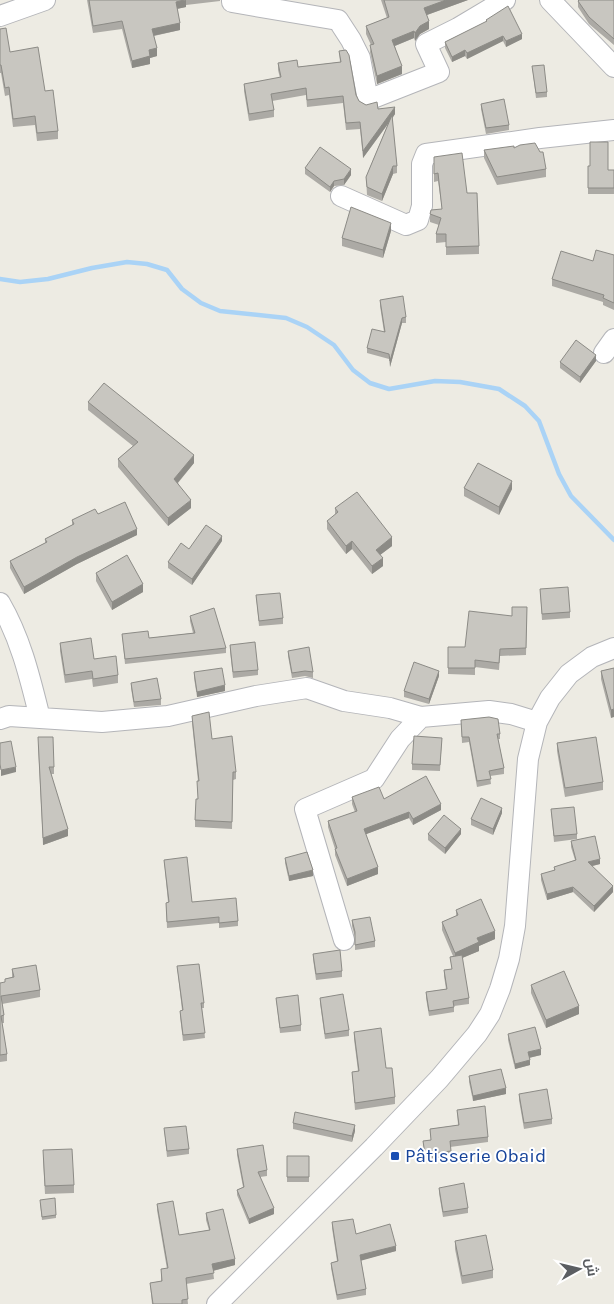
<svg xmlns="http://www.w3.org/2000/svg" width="614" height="1304" viewBox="0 0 614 1304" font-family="Karla,Cairo,sans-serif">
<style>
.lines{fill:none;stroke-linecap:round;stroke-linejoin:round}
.stream{stroke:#aad3f6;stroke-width:4.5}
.minor-casing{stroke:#b4b5b9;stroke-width:22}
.minor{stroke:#fff;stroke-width:20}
.wall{fill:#acaaa5}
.shaded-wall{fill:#8c8b86}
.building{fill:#c8c6c0;stroke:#8c8b86}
.transit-dot{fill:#1a4fb4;stroke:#fff;stroke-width:2}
.labels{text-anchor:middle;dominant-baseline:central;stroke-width:4;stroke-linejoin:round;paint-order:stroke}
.transit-label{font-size:19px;fill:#164399;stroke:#fff;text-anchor:start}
</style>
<rect width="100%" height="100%" fill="#edebe3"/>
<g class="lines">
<path class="stream" d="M0,279L20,282L48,279L92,268L127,262L147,264L167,270L182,289L201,303L220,311L286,318L307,327L334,345L353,370L370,383L389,389L435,381L460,382L499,389L525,406L539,421L559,474L571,496L614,540"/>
<g class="minor-casing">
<path id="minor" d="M232,0V2L338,20L351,40L360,58L368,100L439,72L426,44L458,28L505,0
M550,0L614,67
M0,16L45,0
M341,196L406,225L418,220L422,206V164L426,154L540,138L614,130
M604,353L614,339
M0,603C21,639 30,678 40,718
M0,719L9,716L102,722L168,716L256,696L307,688L344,701L390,708L421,717
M344,940L305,809L374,779L400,739L421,717L489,711L511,714L537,722
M217,1304L374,1147L439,1079L477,1034L490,1014L500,989L509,959L515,926L528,759L537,722L550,698L569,674L592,657L614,648"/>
</g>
<use href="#minor" class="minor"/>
</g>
<path class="wall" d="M87,0H220V1L186,5V7L177,9L180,30L154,36L157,56L150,58V64L132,68L122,29L93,33Z
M381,0H468L427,15L429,29L420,34L415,41L414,38L395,46L402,74L377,84L370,52L371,45L366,34V26L387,18Z
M614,0V45L589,24L578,7V1Z
M486,20L522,39L506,47L503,41L467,59L465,56L452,62L445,48V42L486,22Z
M0,29L10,52L45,91L58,131V139L37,141L35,125L13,127L9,95L5,96L1,73H0Z
M339,51L359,101L366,105L395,114L392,119L397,166V173L393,174L382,201L367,195L366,177L388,124L363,158L360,129L346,130L343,103L307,107L306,95L272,101L274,110V117L249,121L244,91V84L280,78L278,70V63L298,67L340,62Z
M532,66L547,92V97L536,98Z
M481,104L509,125V130L486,134L481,109Z
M514,148L546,169V177L497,185L484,158V150Z
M434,158L467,193L479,246V254L446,255V242L436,243V234L439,225L430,222V214L442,209L438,181L434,182Z
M588,166L608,170H614V194H588Z
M305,168L351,175L344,185L334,186L330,192L305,174Z
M391,231L383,258L342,246V238Z
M614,255V310L603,305V302L552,286V279L593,261Z
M380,300L406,317V323H402L390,367L389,359L367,353V348L384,332L380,306Z
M596,361L580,383L560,368V362Z
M88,402L194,463L178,483L191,508L168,526L118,467V459L133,446L88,410Z
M464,488L512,489L499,515L464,496Z
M335,508L392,546L380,555L383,566L372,574L352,549L346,554L327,529V521L335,515Z
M98,514L137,535L77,564L24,594L10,568V561L45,543V539L72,525V520Z
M222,541L192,585L168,568V562Z
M96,573L143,592L112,610L96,581Z
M540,589L570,612V618L542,620Z
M256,595L283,618V624L259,626Z
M527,607L526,655L500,656L499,670L475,667V675L448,674V647H465Z
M190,616L226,648V653L125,664L122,634L149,638L193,633L190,621Z
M60,643L94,659L118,675V683L93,687L92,679L65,683L60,651Z
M230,645L258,670V675L233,678L230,651Z
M288,651L313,672V678L305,676L292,678L288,656Z
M614,668L611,718L601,679V671Z
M194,672L225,691L197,697L194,678Z
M439,676L429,704L404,697V691Z
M131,683L161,699V705L134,707L131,688Z
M192,716L212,739L236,772V779L233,780L232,829L195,827V820L198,799V781L192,723Z
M461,720L500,734V739H498L504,768V774L490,776L491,784L477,787L469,742L462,743Z
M442,738L440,771L412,770V764Z
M557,743L603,782V790L565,797L557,751Z
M38,744L54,767V774H51L68,836L43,845Z
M352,797L384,799L441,810L413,825L409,818L366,834L378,874L347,886L335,855V849L328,827V821L355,812L352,804Z
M551,809L577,834V839L554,842Z
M502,813L493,835L471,825V819Z
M428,834H461L445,854L428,840Z
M571,841L600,864L592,866L613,892L594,912L573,892L547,900L541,880V874L554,871V867L575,860L571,847Z
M285,858L313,876L289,881L285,863Z
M164,860L192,902L238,921V926L219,928V923L167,928L166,903L168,902Z
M456,910L495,939L479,946V951L462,958L469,998V1004L454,1006V1012L429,1016L426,998V992L446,989L444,976V970L452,969L450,957L453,956L442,930V922L456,916Z
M352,920L375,941V947L355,950V937L352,926Z
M313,954L342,971V977L316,980L313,959Z
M177,966L204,1003V1008H202L205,1038L183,1041L180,1016V1011L182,1010Z
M12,969L40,990V997L2,1004L4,1015V1023H2L7,1054V1061L0,1062V983H5V979L12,977Z
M531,985L579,1014L546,1028L531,993Z
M276,998L301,1025V1031L280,1033Z
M320,998L349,1030V1036L325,1039L320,1003Z
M354,1032L386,1068L395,1097V1104L355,1110L352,1072L358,1071L354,1039Z
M508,1034L541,1055L529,1058L530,1065L515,1069L508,1040Z
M469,1076L506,1094L473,1101L469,1082Z
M519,1094L552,1119V1124L524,1129L519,1100Z
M457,1110L488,1137V1142L450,1147L451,1156L425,1160L423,1141L431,1140L430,1129L458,1125Z
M293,1123L355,1131L352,1142L293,1129Z
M164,1128L189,1149V1154L167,1157Z
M237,1149L267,1170V1176L260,1177L274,1214L249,1224L237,1195V1190L243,1187L237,1155Z
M287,1156H309V1182H287Z
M43,1158L74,1185V1193L45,1194Z
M439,1188L468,1208V1213L443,1217L439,1193Z
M40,1203L56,1215V1218L42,1220Z
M157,1204L179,1235L209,1230L206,1220V1213L235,1265L213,1271L214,1279L186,1284L188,1304H152L150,1283L161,1281V1269H167L157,1210Z
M332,1222L356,1234L396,1251L361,1260L366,1289V1295L337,1300L331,1268V1263L337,1261L332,1228Z
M455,1241L493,1270V1278L462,1284L455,1249Z"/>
<path class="shaded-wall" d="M186,0V7L176,9V2Z
M446,0H468L424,16V8Z
M429,21V29L420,34L415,41V33L420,26Z
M180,23V30L152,36V29Z
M414,31V38L392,47V40Z
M522,34V39L506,47V41Z
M503,36V41L467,59V53Z
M157,48V56L150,58V64L132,68V61L149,50Z
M465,50V56L452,62V57Z
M402,66V74L377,84V76Z
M395,107V114L363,158V151Z
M393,166V174L382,201V194Z
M351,169V175L344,185V179Z
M334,181V186L330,192V187Z
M391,223V231L383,258V250Z
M402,318V323L390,367V361Z
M596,355V361L580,383V377Z
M194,455V463L174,487V479Z
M512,481V489L499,515V507Z
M191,500V508L168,526V518Z
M137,529V535L77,564L24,594V587L77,557Z
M222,536V541L192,585V579Z
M392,537V546L376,558V550Z
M352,541V549L346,554V546Z
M383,558V566L372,574V566Z
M143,584V592L112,610V602Z
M439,671V676L429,704V699Z
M225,685V691L197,697V692Z
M614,709V717L611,718V710Z
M16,767V772L1,776V770Z
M441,804V810L413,825V819Z
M502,808V813L493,835V829Z
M409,812V818L364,835V829Z
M68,829V836L43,845V838Z
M461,829V834L445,854V848Z
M600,859V864L588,867V862Z
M378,867V874L347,886V879Z
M313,870V876L289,881V876Z
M613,886V892L594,912V906Z
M573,887V892L547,900V894Z
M495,931V939L479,946V951L455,961V953L477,938Z
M579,1006V1014L546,1028V1020Z
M541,1049V1055L528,1058V1052Z
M530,1060V1065L515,1069V1064Z
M506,1088V1094L473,1101V1096Z
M355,1125V1131L352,1142V1136Z
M274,1208V1214L249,1224V1219Z
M396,1246V1251L360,1261V1255Z
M235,1259V1265L212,1271V1264Z"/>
<path class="building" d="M89,0H184L176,2L180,23L152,29L157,48L149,50L150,56L132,61L122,21L93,26Z
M384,0H446L424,8L429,21L420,26L415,33L414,31L392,40L402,66L377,76L370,45L374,44L366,26L389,17Z
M579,0H614V39L589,17L578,1Z
M508,6L522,34L506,41L503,36L467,53L465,50L452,57L445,42L487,21L486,20Z
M6,28L10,52L38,47L45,91L53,90L58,131L37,133L35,116L13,119L9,87L5,88L1,65H0V29Z
M346,50L349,55L356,95L359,101L366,105L377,102L378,109L395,107L363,151L360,122L346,123L343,96L307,100L306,88L271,94L274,110L249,114L244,84L281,77L278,63L297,60L298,67L341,62L339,51Z
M544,65L547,92L536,93L532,66Z
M504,99L509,125L486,128L481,104Z
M392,115L397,166H393L382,194L367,187L366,177Z
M590,142H608V170H614V188H588V166H590Z
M535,143L540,152H543L546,169L497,177L484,150L514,146V148L520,145Z
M320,147L351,169L344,179L334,181L330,187L305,168Z
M462,153L467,193H477L479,246L446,247V234H436L441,218L430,214L431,210L442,209L438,173L434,174V157Z
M351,207L391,223L383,250L342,238Z
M596,250L614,255V303L603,298L604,295L552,279L561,251L593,261Z
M403,296L406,317L402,318L390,361L389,354L367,348L372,329L385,332L380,300Z
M576,340L596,355L580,377L560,362Z
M104,383L194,455L174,479L191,500L168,518L118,459L138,442L88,402Z
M478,463L512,481L499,507L464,488Z
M357,492L392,537L376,550L383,558L372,566L352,541L346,546L327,521L338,512L335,508Z
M125,502L137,529L77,557L24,587L10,561L47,542L45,539L74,524L72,520L95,509L98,514Z
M206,525L222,536L192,579L168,562L181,543L189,549Z
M127,555L143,584L112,602L96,573Z
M568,587L570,612L542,614L540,589Z
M280,593L283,618L259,621L256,595Z
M512,607H527L526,648L500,649L499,663L475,660V668H448V647H465L469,611L512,616Z
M214,608L226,648L125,659L122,634L148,631L149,638L195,633L190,616Z
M91,638L94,659L116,656L118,675L93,679L92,671L65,675L60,643Z
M255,642L258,670L233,672L230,645Z
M309,647L313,672L305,671L292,673L288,651Z
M414,662L439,671L429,699L404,691Z
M222,668L225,685L197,692L194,672Z
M614,668V709L611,710L601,671Z
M157,678L161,699L134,702L131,683Z
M209,712L212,739L232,736L236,772H233L232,822L195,820L196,799H198L197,781H199L192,716Z
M489,717L498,719L500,734H497L504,768L489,771L491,779L477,781L469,737H462L461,720Z
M414,736L442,738L440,765L412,764Z
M38,737H53L54,767H49L68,829L43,838Z
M596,737L603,782L565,788L557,743Z
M11,741L16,767L1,770L0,764V743Z
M426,776L441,804L413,819L409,812L364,829L378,867L347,879L335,849L337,848L328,821L357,811L352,797L379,787L384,799Z
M481,798L502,808L493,829L471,819Z
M574,807L577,834L554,836L551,809Z
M444,815L461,829L445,848L428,834Z
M595,836L600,859L588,862L613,886L594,906L573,887L547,894L541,874L555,870L554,867L576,860L571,841Z
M307,852L313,870L289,876L285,858Z
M187,857L192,902L236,898L238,921L219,923V917L167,922L166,903L169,902L164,860Z
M481,899L495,931L477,938L479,942L455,953L442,922L458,915L456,910Z
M370,917L375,941L355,945V932L352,920Z
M340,950L342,971L316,974L313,954Z
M462,955L469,998L453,1001L454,1007L429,1011L426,992L447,989L444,970L452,969L450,957Z
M199,964L204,1003H201L205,1033L183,1035L180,1011L183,1010L177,966Z
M36,965L40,990L1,996L4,1015L1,1016L7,1054L0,1055V983L5,982V979L14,977L12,969Z
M564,971L579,1006L546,1020L531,985Z
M343,994L349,1030L325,1034L320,998Z
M298,995L301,1025L280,1028L276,998Z
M535,1027L541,1049L528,1052L530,1060L515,1064L508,1034Z
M381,1028L386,1068H392L395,1097L355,1103L352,1072L359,1071L354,1032Z
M501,1069L506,1088L473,1096L469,1076Z
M547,1089L552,1119L524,1123L519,1094Z
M485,1106L488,1137L450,1141L451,1151L425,1154L423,1141L431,1140L430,1129L459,1125L457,1110Z
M295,1112L355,1125L352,1136L293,1123Z
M186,1126L189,1149L167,1151L164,1128Z
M263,1145L267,1170L258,1172L274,1208L249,1219L237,1190L244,1187L237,1149Z
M72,1149L74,1185L45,1186L43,1150Z
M287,1156H309V1177H287Z
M464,1183L468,1208L443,1212L439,1188Z
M55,1198L56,1215L42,1217L40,1200Z
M173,1201L179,1235L210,1230L206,1213L223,1209L235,1259L212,1264L214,1273L186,1278L188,1299L182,1300V1304H153L150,1283L162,1281L161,1269L168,1268L157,1204Z
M353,1219L356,1234L390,1224L396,1246L360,1255L366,1289L337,1295L331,1263L338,1261L332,1222Z
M486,1235L493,1270L462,1276L455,1241Z"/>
<rect class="transit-dot" x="390" y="1151" width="10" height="10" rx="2.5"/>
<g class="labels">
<g class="transit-label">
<text x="405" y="1156">Pâtisserie Obaid</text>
</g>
</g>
<g transform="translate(579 1269) rotate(82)" stroke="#ffffff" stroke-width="4" paint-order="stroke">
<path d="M0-4L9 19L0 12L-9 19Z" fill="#5b5e62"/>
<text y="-8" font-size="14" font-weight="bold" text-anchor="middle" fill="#5b5e62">ش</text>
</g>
</svg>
